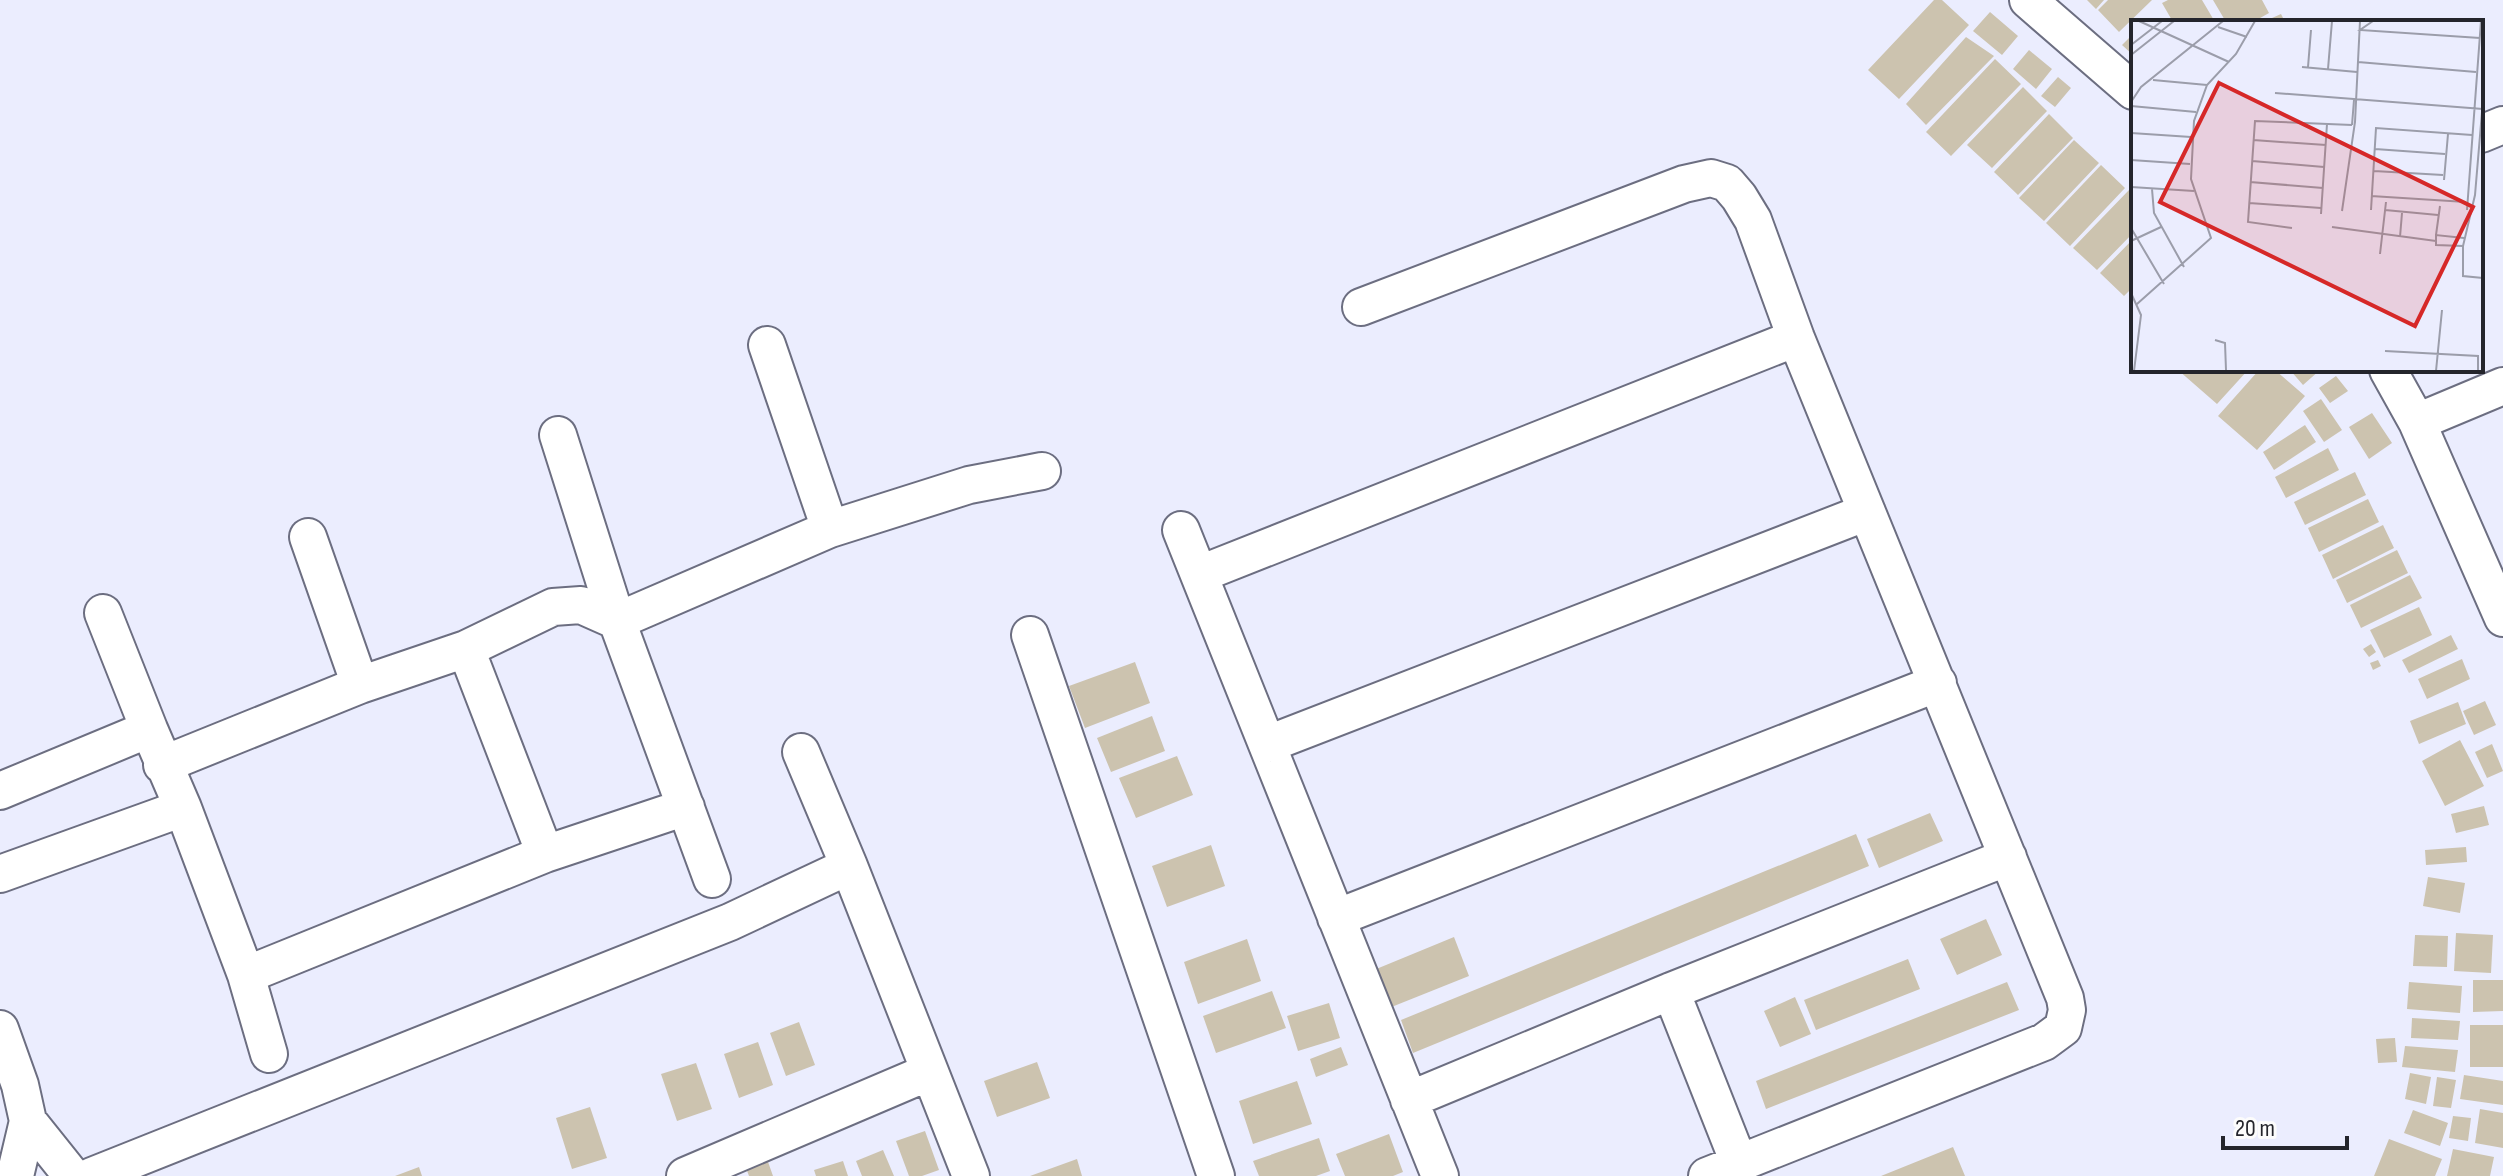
<svg xmlns="http://www.w3.org/2000/svg" width="2503" height="1176" viewBox="0 0 2503 1176" font-family="'Sofia Sans Condensed',sans-serif">
<style>
.building{fill:#ccc3af}
.lines{fill:none;stroke-linecap:round;stroke-linejoin:round}
.minor-casing{stroke:#6c6e81;stroke-width:40}
.minor{stroke:#fff;stroke-width:36}
.inset-road{fill:none;stroke:#9b9daa;stroke-width:2}
.view{fill:#d62828;fill-opacity:0.15;stroke:#d62828;stroke-width:4}
.inset-edge{fill:none;stroke:#24252c;stroke-width:4}
</style>
<rect width="100%" height="100%" fill="#ebedfe"/>
<path class="building" d="M1934,0H1942L1969,25L1899,99L1868,70Z
M2087,0H2104L2096,9Z
M2108,0H2152L2119,32L2098,10Z
M2168,0H2202L2215,22H2173L2162,3Z
M2213,0H2262L2269,13L2253,22H2226Z
M1990,12L2018,36L2002,55L1973,31Z
M2281,14L2285,22H2263Z
M2133,34V55L2122,45Z
M1966,37L1994,56L1926,125L1906,104Z
M2029,50L2052,69L2036,89L2013,69Z
M1995,59L2021,84L1951,156L1926,132Z
M2058,77L2071,88L2055,107L2041,96Z
M2023,87L2047,111L1992,168L1967,145Z
M2049,114L2073,138L2018,195L1994,172Z
M2074,140L2099,163L2044,221L2019,198Z
M2101,165L2125,188L2070,246L2046,223Z
M2129,190L2133,194V233L2097,270L2073,248Z
M2133,239V287L2124,296L2100,273Z
M2178,370H2248L2217,404Z
M2259,370H2275L2305,396L2257,450L2218,416Z
M2290,370H2320L2303,385Z
M2336,376L2348,391L2330,403L2319,388Z
M2321,399L2342,430L2324,442L2303,411Z
M2372,413L2392,443L2369,459L2349,427Z
M2305,425L2316,442L2274,470L2263,452Z
M2328,448L2339,470L2286,498L2275,477Z
M2355,472L2366,495L2305,525L2294,502Z
M2368,499L2379,522L2319,552L2308,528Z
M2383,525L2394,548L2333,579L2322,555Z
M2397,550L2408,573L2347,603L2336,580Z
M2410,575L2422,598L2361,628L2350,605Z
M2419,607L2432,635L2384,658L2370,630Z
M2451,635L2458,649L2409,673L2402,660Z
M2371,644L2376,652L2369,657L2363,649Z
M2462,659L2470,679L2427,699L2418,679Z
M2378,660L2381,666L2373,670L2370,663Z
M1135,662L1150,703L1085,728L1069,686Z
M2485,701L2496,725L2474,735L2463,711Z
M2458,702L2466,724L2419,744L2410,721Z
M1152,716L1165,751L1111,772L1097,738Z
M2460,740L2484,786L2445,806L2422,761Z
M2492,744L2503,771L2487,778L2475,752Z
M1177,756L1193,795L1136,818L1119,778Z
M2484,806L2489,825L2456,833L2451,814Z
M1930,813L1943,841L1879,868L1867,839Z
M1856,834L1869,866L1413,1053L1401,1020Z
M1211,845L1225,886L1167,907L1152,866Z
M2466,847L2467,862L2426,865L2425,850Z
M2428,877L2465,883L2460,913L2423,906Z
M1986,919L2002,955L1957,975L1940,939Z
M2456,933L2493,935L2491,973L2454,971Z
M2415,935L2448,936L2447,967L2413,966Z
M1454,937L1469,976L1384,1010L1369,972Z
M1247,939L1261,981L1198,1004L1184,962Z
M1908,959L1920,989L1816,1030L1804,1000Z
M2473,980H2503V1011L2473,1012Z
M2007,982L2019,1010L1766,1109L1756,1081Z
M2409,982L2462,986L2460,1013L2407,1009Z
M1272,991L1286,1028L1216,1053L1203,1016Z
M1795,997L1811,1034L1780,1047L1764,1011Z
M1329,1003L1340,1038L1298,1051L1287,1016Z
M2412,1018L2460,1021L2458,1040L2411,1038Z
M799,1022L815,1065L786,1076L770,1033Z
M2470,1025H2503V1067H2470Z
M2395,1038L2397,1062L2378,1063L2376,1039Z
M758,1042L773,1085L739,1098L724,1054Z
M2405,1046L2458,1050L2455,1072L2402,1067Z
M1341,1047L1348,1065L1316,1077L1310,1059Z
M1037,1062L1050,1098L997,1117L984,1081Z
M696,1063L712,1109L677,1121L661,1074Z
M2410,1073L2431,1077L2426,1104L2405,1099Z
M2464,1075L2503,1081V1105L2460,1099Z
M2437,1077L2456,1080L2451,1108L2433,1106Z
M1297,1081L1312,1124L1253,1144L1239,1101Z
M590,1107L607,1158L572,1169L556,1118Z
M2480,1109L2503,1113V1148L2475,1143Z
M2413,1110L2448,1123L2440,1146L2404,1133Z
M2453,1116L2471,1118L2468,1141L2449,1138Z
M925,1131L939,1170L922,1176H909L896,1141Z
M1389,1134L1403,1172L1393,1176H1345L1336,1154Z
M1319,1138L1330,1171L1316,1176H1259L1253,1161Z
M2389,1139L2442,1159L2435,1176H2374Z
M1953,1147L1965,1176H1881Z
M2453,1149L2494,1157L2490,1176H2447Z
M883,1150L894,1176H862L856,1161Z
M767,1159L773,1176H749L746,1168Z
M1077,1159L1082,1176H1030Z
M843,1161L848,1176H816L814,1170Z
M419,1167L422,1176H395Z"/>
<g class="lines">
<g class="minor-casing">
<path id="minor" d="M2028,0L2133,91
M2481,134L2503,125
M1361,307L1684,184L1711,178L1727,183L1739,197L1753,220L1796,338L2065,998L2067,1010L2063,1028L2044,1042L1707,1176
M767,345L830,529
M2388,370L2417,422L2503,618
M2417,422L2503,386
M558,435L617,621L712,879
M1181,530L1440,1176
M308,537L360,685
M1200,574L1796,338
M103,613L149,729
M1030,635L1216,1176
M466,649L545,854
M1268,744L1867,512
M801,752L849,866L971,1176
M162,765L360,685L466,649L553,607L581,605L617,621L830,529L969,485L1042,471
M0,791L149,729L183,808L0,874
M183,808L246,975L269,1054
M1336,918L1938,683
M246,975L545,854L686,807
M1671,991L1739,1163
M0,1029L20,1085L28,1121L72,1176
M1409,1100L1671,991L2008,857
M15,1176L28,1121
M92,1176L730,922L849,866
M685,1176L929,1072"/>
</g>
<use href="#minor" class="minor"/>
</g>
<g transform="translate(2131 20)">
<rect width="352" height="352" fill="#ebedfe"/>
<path class="inset-road" d="M8,1L98,42M242,1L229,10L349,18M87,7L116,17M0,25L31,1M0,35L43,1M227,42L345,52M171,47L226,52M177,47L180,10M197,49L201,1M22,60L76,65M144,73L352,89M352,80L344,175L332,226V256L352,258M0,82L10,67L92,1M0,86L65,92M221,105L223,80M0,113L60,117M122,120L195,125M244,129L314,134M0,140L59,144M121,141L193,147M243,151L312,155M313,160L317,114M119,162L192,168M0,167L63,171M21,169L23,193L53,247M240,176L335,182M118,183L190,188M240,190L245,108L341,115M254,190L307,195M336,190L350,1M211,191L224,102L229,1M190,194L196,104M201,207L305,221M0,208L33,264M161,208L117,202L124,101L221,105M305,215L309,186M269,217L271,193M0,221L30,207M332,226L305,225V215L333,218M249,234L255,182M0,273L10,295L3,351M6,284L80,218L60,159L63,101L76,65L105,34L124,1M84,320L94,323L95,350M254,331L347,336V351M305,351L311,290"/>
<path class="view" d="M88,63L342,187L284,306L29,182Z"/>
<rect width="352" height="352" class="inset-edge"/>
</g>
<path d="M2223 1136v12h124v-12" fill="none" stroke="#24252c" stroke-width="4"/>
<text x="2235" y="1136" font-size="24" fill="#24252c" stroke="#fcfcfc" stroke-width="6" paint-order="stroke">20 m</text>
</svg>
